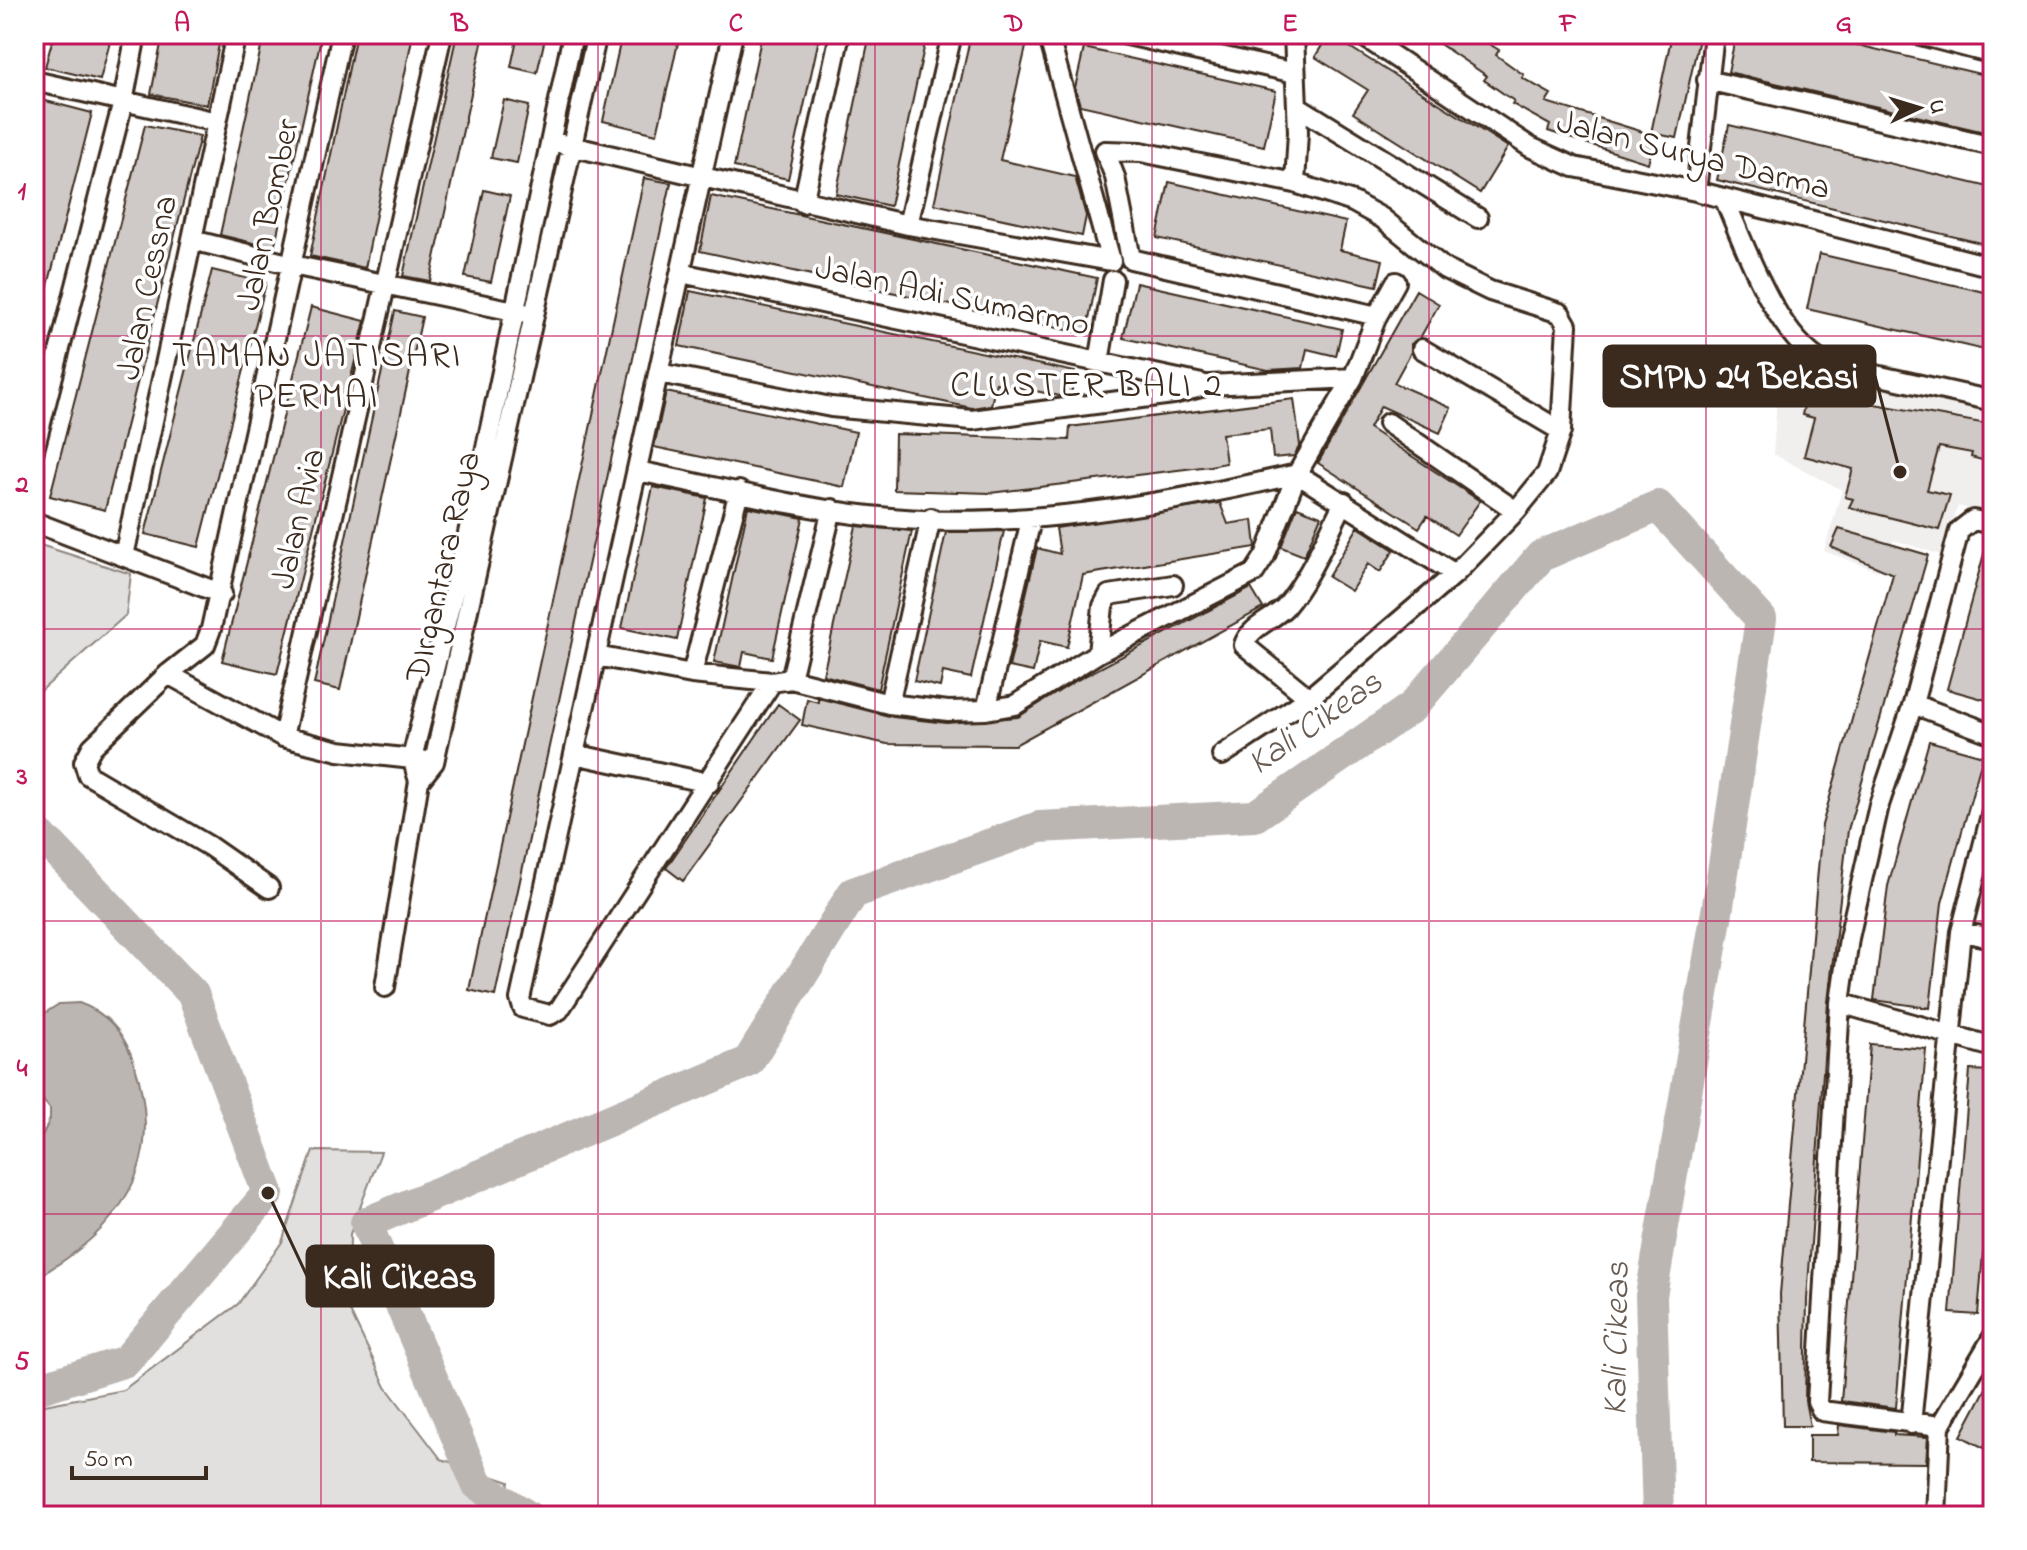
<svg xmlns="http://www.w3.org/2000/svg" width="2027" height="1550" viewBox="0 0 2027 1550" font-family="'Indie Flower',sans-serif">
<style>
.built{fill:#f1efee}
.green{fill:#e2e0de;stroke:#8e857e;stroke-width:2}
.water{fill:#bcb6b3;stroke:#887e77;stroke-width:2}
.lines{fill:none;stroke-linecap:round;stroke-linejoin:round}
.river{stroke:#bcb6b3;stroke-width:32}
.building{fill:#cfcac7;stroke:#3b2a1e;stroke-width:2}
.minor-casing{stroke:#3b2a1e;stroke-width:24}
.minor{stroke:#fff;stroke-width:18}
.grid{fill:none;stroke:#c2185b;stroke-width:2;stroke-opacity:0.55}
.labels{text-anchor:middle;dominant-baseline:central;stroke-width:7;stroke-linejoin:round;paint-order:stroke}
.street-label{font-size:34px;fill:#3b2a1e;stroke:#fff}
.neighbourhood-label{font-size:36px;letter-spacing:2px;fill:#3b2a1e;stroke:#fff}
.water-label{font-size:36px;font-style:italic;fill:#685b52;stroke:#fff}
.leader{fill:none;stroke:#3b2a1e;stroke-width:3}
.callout-dot{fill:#3b2a1e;stroke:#fff;stroke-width:3}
.callout{fill:#3b2a1e;stroke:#3b2a1e;stroke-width:3}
.callout-label{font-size:36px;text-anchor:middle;font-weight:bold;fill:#fff}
.neatline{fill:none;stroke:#c2185b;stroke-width:3}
.grid-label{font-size:26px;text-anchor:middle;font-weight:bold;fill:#c2185b}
</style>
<rect width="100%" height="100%" fill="#fff"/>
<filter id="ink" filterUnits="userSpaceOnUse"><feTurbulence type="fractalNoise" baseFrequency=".0125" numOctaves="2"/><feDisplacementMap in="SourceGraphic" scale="16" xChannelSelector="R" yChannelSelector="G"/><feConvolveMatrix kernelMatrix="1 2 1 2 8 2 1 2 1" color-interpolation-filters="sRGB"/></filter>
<g filter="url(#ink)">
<path class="built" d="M1798,361L1993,405V515L1958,506L1941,555L1894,540L1878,571L1824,551L1842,490L1773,454L1779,369Z"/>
<path class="green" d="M34,543L131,574L126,615L34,697Z
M313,1151L381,1152L350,1234L349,1309L386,1387L441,1459L509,1482L505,1516H34V1407L123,1390L238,1304L282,1242Z"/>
<path class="water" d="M79,1003C108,1013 125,1034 134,1063C168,1164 120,1231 34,1279V1153L50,1119V1109L34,1089V1020L59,1004Z"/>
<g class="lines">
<path class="river" d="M34,831L52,846L193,994L268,1193L126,1361L34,1390
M527,1516L477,1484L366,1223L748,1062L853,893L1039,827L1255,816L1412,707L1541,556L1658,506L1761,619L1717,912L1651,1296L1658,1516"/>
</g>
<path class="building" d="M54,34H112L100,80L45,67Z
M163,34H221L207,105L151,94Z
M264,34H322L274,248L220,235Z
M356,34H413L365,268L310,256Z
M457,34H484L430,281L403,276Z
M518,34H546L537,73L511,67Z
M622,34H680L657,134L603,121Z
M762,34H820L788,179L734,167Z
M870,34H927L890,206L836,194Z
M971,34H1029L1000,160L1075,177L1086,216L1082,236L934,204Z
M1329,34L1508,147L1480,193L1353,113L1368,90L1315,57Z
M1425,34H1473L1499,50L1496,55L1524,75L1522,78L1551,94L1546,102L1656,136L1648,163L1548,131L1550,125L1512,104L1514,101L1484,80L1487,76Z
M1672,34H1700L1677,138L1651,133Z
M1736,34H1811L1993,77V134L1728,72Z
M1084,48L1276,91L1264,146L1080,105L1075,88Z
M38,99L92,113L39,321H34V114Z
M504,100L529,106L517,163L491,158Z
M145,125L200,136L105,510L50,496Z
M1729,125L1993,188V246L1717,180Z
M644,178L671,183L495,996L469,990Z
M1169,182L1346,222L1340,250L1383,260L1377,286L1157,238Z
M484,190L510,196L491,282L465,277Z
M711,196L1097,278L1086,334L700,251Z
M1819,254L1993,294V352L1807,309Z
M212,270L266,283L199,547L145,534Z
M1136,283L1342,329L1336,356L1307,349L1303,368L1268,370L1123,338Z
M1416,290L1439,304L1420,338L1411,344V352L1394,383L1451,408L1440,433L1381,406L1369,428L1480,501L1456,535L1427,516L1419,528L1318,463Z
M690,291L1075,372L1071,395L1060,396L996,383L991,405L972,408L679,346Z
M311,307L365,321L277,674L222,661Z
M395,311L422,317L340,690L314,684Z
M666,392L856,432L844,487L654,447Z
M1807,392L1993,425V463L1971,457L1972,453L1939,447L1927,490L1950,495L1939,530L1849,507L1853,499L1845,497L1853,469L1804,456L1814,418L1802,415Z
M1294,399L1300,445L1294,456L1273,458L1270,429L1222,434L1226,463L1210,466L990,493L894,490L895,434L1069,440L1070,427Z
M653,487L707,498L677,640L622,628Z
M1220,503L1228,524L1253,520L1256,547L1083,575L1067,647L1040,641L1033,672L1009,667L1037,548L1060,554L1056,528Z
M748,507L803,518L772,658L744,652L741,667L714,662Z
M1297,507L1321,516L1304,556L1281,547Z
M856,526L912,531L878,689L823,675Z
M1358,527L1394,550L1380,572L1368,564L1351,591L1328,577Z
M1839,529L1928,555L1848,830L1828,1002L1807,1300L1805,1401L1810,1426H1783L1780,1294L1822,825L1893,574L1831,547Z
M1004,531L971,678L943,672L940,687L914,681L946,532Z
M1988,539H1993V702L1947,689Z
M1251,588L1263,608L1015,745L887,744L802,725L807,699L818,702V698L893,717L947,723L1018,717L1077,680Z
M778,704L800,720L683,881L666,868Z
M1929,741L1983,756L1942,903L1930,1008L1874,1000L1888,886Z
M1870,1044L1926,1049L1896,1408L1841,1401Z
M1970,1070L1993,1071V1254L1983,1253L1978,1315L1950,1313Z
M1993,1375V1432L1984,1448L1961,1436Z
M1839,1425L1894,1432V1435L1928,1437L1926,1463L1809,1462V1435H1838Z"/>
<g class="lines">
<g class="minor-casing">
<path id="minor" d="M573,34L467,538L412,758L419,781L434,762L597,34
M733,34L520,999L523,1008L550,1015L559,1010L772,682
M1123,34L1295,73
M1294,34L1298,132L1295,183
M1360,34L1530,147L1574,167L1696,191L1993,267
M1916,34L1993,54
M1707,80L1993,146
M34,81L217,122
M1297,106L1478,218
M562,144L908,225L1111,261L1048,34
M1696,191L1714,34
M1724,198C1746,248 1776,338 1826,364L1993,401
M803,203L840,34
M908,225L952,34
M192,240L292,265L524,313
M681,273L1202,384
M1377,316L1396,282
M1422,349L1561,431
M1099,362L1113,280
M659,373L831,407L972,420L1173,394L1209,385L1353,378
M1388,423L1516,511
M34,450L123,102L136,34
M637,471C714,486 792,507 870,516C1008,532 1163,505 1297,474L1455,574
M34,522L222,594
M1993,524L1973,520L1959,531L1913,704L1879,805L1849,938L1840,1003L1817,1402L1822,1411L1940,1426L1993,1337
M124,556L236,34
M1098,653L1103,606L1109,595L1173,585
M596,656L692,674L772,682L791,679L889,704L948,711L986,710L1015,705L1098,653L1254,573L1265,556L1297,474L1353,378L1377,316L1131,259L1115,177L1105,151L1141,152L1295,183L1353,202L1382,218L1445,269L1490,291L1560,313L1567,325L1561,431L1547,473L1516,511L1455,574L1309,698L1222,755
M168,674L283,737L339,751L422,760
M692,674L739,491
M791,679L832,509
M1309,698L1244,645C1249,627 1273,620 1285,607C1311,576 1326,537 1344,502
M889,704L931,518
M1913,704L1993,734
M986,710L1031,520
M283,737L442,34
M574,754L709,783
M269,888L209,846L88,775L84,762L92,747L168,674L205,645L211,629L342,34
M1961,932L1993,938
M385,987L419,781
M1840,1003L1993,1047
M1911,1424L1961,932L1993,807
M1936,1516L1940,1426"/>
</g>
<use href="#minor" class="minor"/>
</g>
</g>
<path class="grid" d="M321,34V1516M598,34V1516M875,34V1516M1152,34V1516M1429,34V1516M1706,34V1516M34,336H1993M34,629H1993M34,921H1993M34,1214H1993"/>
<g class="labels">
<g class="street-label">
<text transform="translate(1693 157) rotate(14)">Jalan Surya Darma</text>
<text transform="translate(270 215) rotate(-78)">Jalan Bomber</text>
<text transform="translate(149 288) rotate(-78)">Jalan Cessna</text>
<text transform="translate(952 298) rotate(12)">Jalan Adi Sumarmo</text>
<text transform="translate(300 519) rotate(-77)">Jalan Avia</text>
<text transform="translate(445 567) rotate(-77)">DIrgantara Raya</text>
</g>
<g class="neighbourhood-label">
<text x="317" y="357">TAMAN JATISARI<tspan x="317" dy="41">PERMAI</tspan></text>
<text x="1087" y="387">CLUSTER BALI 2</text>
</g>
<g class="water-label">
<text transform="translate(1316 724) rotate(-35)">Kali Cikeas</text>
<text transform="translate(1618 1339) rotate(-89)">Kali Cikeas</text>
</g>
</g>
<path class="leader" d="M1900 472L1875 376M268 1193L307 1276"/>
<g class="callout-dot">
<circle cx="1900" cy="472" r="8"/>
<circle cx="268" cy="1193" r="8"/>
</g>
<g class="callout">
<rect x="1604" y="346" width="271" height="60" rx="8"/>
<rect x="307" y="1246" width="186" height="60" rx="8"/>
</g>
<g class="callout-label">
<text x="1739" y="388">SMPN 24 Bekasi</text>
<text x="400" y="1288">Kali Cikeas</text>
</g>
<rect width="2027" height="1550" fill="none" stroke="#fff" stroke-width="88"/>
<g transform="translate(1919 108) rotate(86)" stroke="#ffffff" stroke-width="6" paint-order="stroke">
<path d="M0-6L14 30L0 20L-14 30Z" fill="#3b2a1e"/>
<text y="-12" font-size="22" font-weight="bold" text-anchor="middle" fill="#3b2a1e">U</text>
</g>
<path d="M72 1466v12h134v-12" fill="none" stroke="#3b2a1e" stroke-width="4"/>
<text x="84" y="1466" font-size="24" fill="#3b2a1e" stroke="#ffffff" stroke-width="6" paint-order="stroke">50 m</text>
<rect x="44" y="44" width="1939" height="1462" class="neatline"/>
<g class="grid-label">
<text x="182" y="31">A</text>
<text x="460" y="31">B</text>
<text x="736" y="31">C</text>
<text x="1014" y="31">D</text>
<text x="1290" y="31">E</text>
<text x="1568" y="31">F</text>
<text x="1844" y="31">G</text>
<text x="22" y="199">1</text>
<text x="22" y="492">2</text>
<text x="22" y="784">3</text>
<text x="22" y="1076">4</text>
<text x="22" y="1369">5</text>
</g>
</svg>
